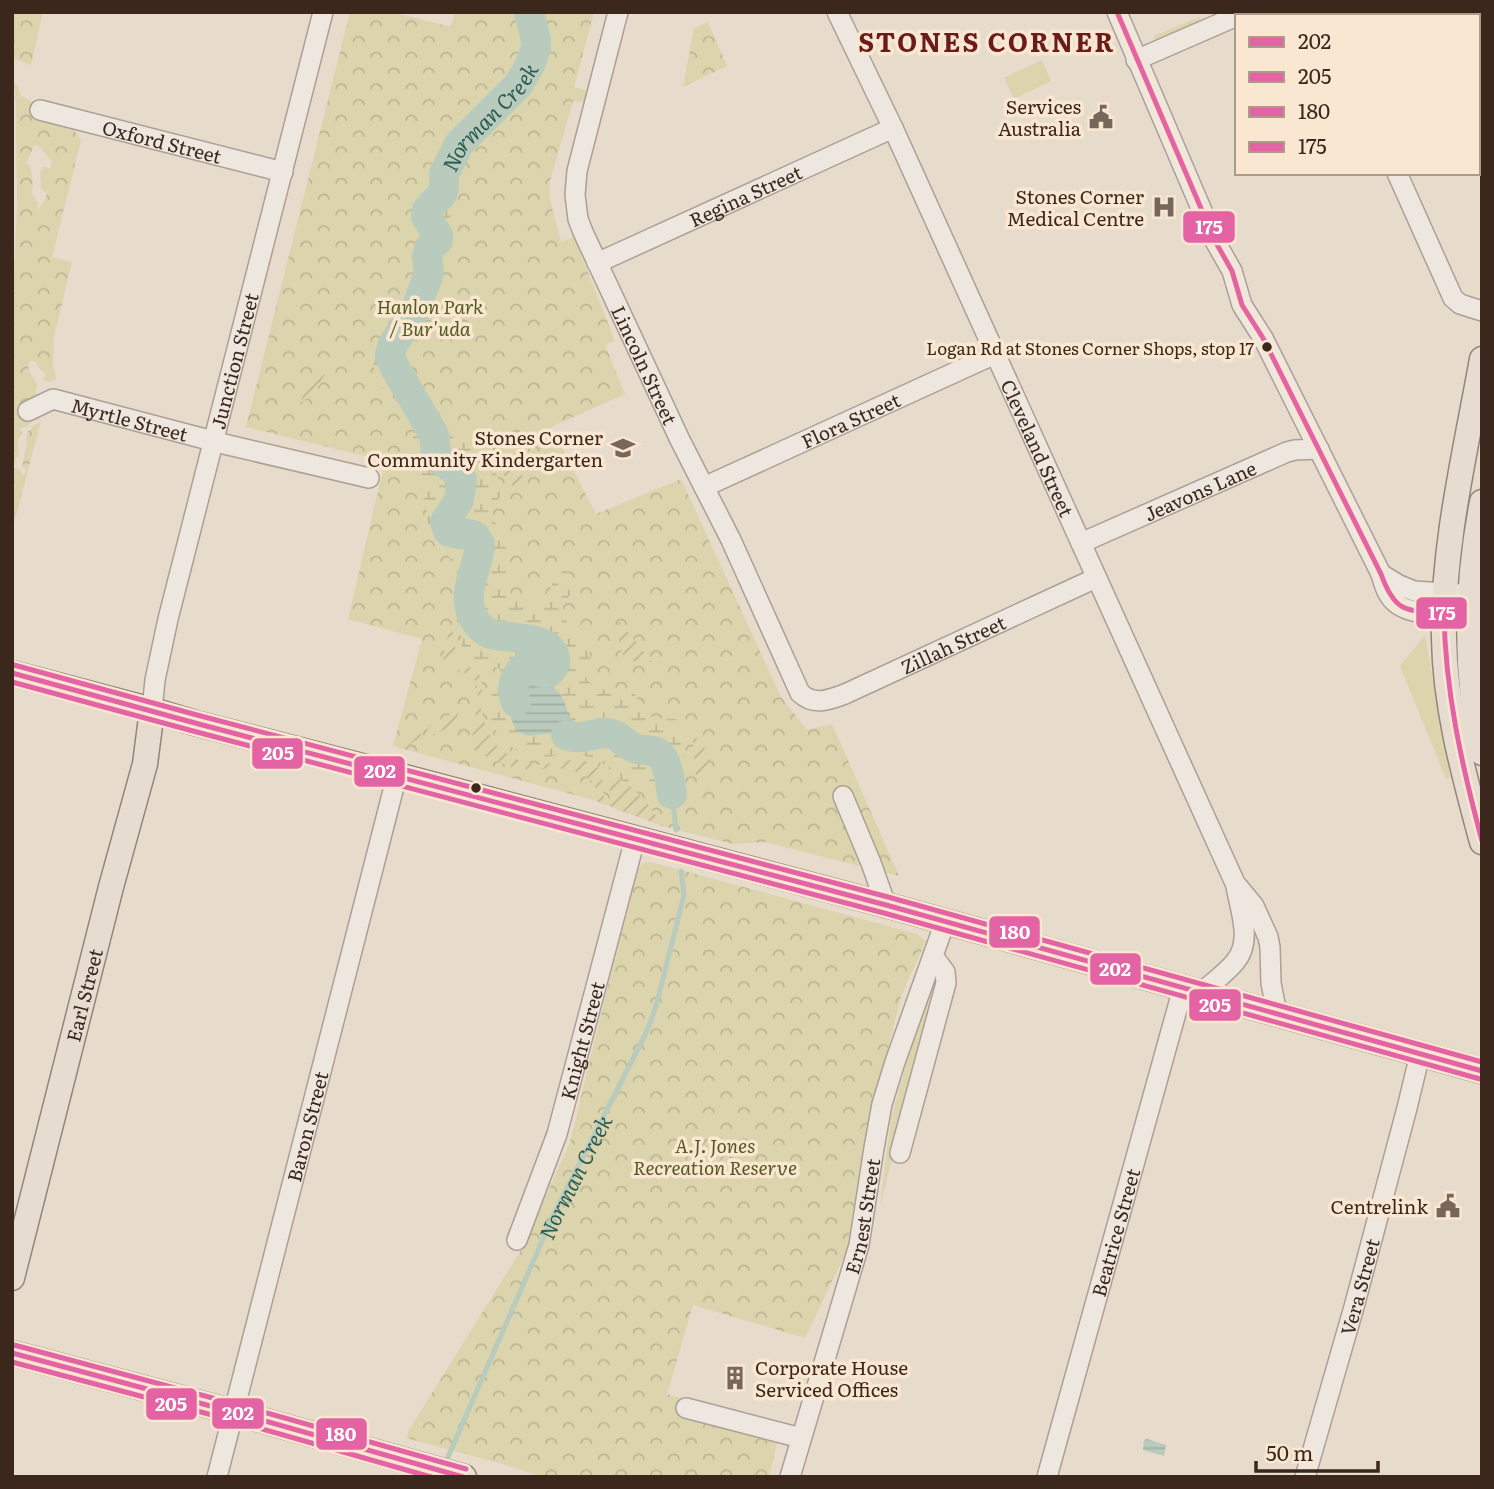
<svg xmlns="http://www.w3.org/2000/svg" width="1494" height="1489" viewBox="0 0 1494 1489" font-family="Literata,serif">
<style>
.grass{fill:#dbd4ad}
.forest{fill:url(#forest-crowns);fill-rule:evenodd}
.wetland{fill:url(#wetland-marsh)}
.garden{fill:url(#garden-furrows)}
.water{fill:url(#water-rules)}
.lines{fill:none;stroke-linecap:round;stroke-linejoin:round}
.stream{stroke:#b8cbbd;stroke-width:5}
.river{stroke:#b8cbbd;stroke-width:30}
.minor-casing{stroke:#aca096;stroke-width:22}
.major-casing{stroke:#91867c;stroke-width:27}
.minor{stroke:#eee7df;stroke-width:19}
.major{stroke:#e6dccf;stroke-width:24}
.bus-1-casing{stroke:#f9e7d1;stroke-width:10}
.bus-2-casing{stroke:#f9e7d1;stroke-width:10}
.bus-3-casing{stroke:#f9e7d1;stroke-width:10}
.bus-4-casing{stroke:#f9e7d1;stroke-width:10}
.bus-1{stroke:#e463a4;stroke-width:5}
.bus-2{stroke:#e463a4;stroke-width:5}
.bus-3{stroke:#e463a4;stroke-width:5}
.bus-4{stroke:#e463a4;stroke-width:5}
.bus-dot{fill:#3b271c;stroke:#f9e7d1;stroke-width:2.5}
.labels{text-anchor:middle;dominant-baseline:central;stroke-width:7;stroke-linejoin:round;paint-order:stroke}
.bus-label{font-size:17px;fill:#3b271c;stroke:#f9e7d1;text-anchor:end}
.poi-label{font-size:19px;fill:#3b271c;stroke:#f9e7d1;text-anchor:end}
.street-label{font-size:19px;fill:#3b271c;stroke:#f9e7d1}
.park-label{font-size:19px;font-style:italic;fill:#545a21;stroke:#f9e7d1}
.water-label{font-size:21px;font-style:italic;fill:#2a5d52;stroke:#f9e7d1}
.district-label{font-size:26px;font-weight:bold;letter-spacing:2px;fill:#6c1c18;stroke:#f9e7d1}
.line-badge{stroke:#f9e7d1;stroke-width:2.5}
.badge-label{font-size:19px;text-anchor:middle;font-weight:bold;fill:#fff}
</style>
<defs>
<pattern id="forest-crowns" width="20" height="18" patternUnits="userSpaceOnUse" patternTransform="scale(1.75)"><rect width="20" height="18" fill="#dbd4ad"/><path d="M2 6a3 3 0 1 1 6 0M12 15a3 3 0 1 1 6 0" fill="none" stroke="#bdb694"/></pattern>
<pattern id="wetland-marsh" width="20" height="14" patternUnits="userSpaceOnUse" patternTransform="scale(1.75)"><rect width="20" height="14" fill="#dbd4ad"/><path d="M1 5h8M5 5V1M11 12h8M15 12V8" fill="none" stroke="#bdb694"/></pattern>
<pattern id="garden-furrows" width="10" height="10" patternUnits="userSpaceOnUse" patternTransform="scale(1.75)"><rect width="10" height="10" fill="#dbd4ad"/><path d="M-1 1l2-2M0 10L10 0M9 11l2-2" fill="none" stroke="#bdb694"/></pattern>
<pattern id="water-rules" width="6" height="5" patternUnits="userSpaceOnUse" patternTransform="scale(1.75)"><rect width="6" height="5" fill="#b8cbbd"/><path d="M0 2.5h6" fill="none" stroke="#9faea2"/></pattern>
</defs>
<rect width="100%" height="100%" fill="#e7dbcc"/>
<path class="grass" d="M1200,17L1204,28L1158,48L1154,36Z
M1042,60L1051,81L1014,99L1004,78Z
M1425,635L1450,777L1446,779L1400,666Z
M939,978L880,1206L891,1119L914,1036L925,1005Z"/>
<path class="forest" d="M12,12H43L31,65L13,58Z
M350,12H392L451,27L455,12H594L574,87L588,91L586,102L573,101L550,181L549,196L561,242L574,237L615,341L605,345L625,394L551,427L596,514L681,479L781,697L807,730L832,724L899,876L765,842L733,844L682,831L663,826L593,800L393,746L422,639L348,619L385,461L246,427Z
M708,22L727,66L683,87L694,28Z
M14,83L17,85L21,96L31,101L34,109L66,119L81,140L52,257L72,262L53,341C55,349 53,354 53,363C53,369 56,372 56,379L49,382L43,380L46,374L40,369L35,361H30C25,371 33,376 37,384L33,420L27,427L20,428L22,433C17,438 17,447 20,453L16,458L14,467L20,470L23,475L26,473L25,469L22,467L25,451L27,446L26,439L28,431L31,430L33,426L41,421L12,531V316L17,206L16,108ZM34,145L40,147L52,162L50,169L44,166L40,173L41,189L47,194L45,200L37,211L38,203L32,194L33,183L30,165L26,164Z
M651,862L917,934L926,941L901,996L861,1158L847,1250L805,1338L693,1305L667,1394L781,1426L769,1477H543L503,1464L406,1438L409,1430L523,1247L570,1142L636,871L643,863Z"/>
<path class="wetland" d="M520,12H539L543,40L539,65L531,90L525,101L513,113L487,130L477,139L461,170L453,180C454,202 464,199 448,220L451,241L444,257L442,283L431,292L422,316L407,345L409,367L450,428L478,456L493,465L498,479L508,492L497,500L491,514L505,543L508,561L505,582L509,593L524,599L544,600L552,586L553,573L563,566L576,583L568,598L560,609L569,626L584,638L591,656L584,674L591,685L605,690L635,694C647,721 648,717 676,719L684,745L686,778L629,786L617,777L608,775L609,766C597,762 586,754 573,753C565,752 556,756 547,757C520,758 496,741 490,716C486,695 487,692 501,677L500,669L493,666H483L462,657L461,629L453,616L456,593L455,573L448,554L430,536L425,503L416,472L406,450L416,431L395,399L383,389L376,379L373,361L383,334L407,308L424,274V261L422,251L432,238C429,233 423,229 421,224C415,209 430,199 438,189C437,171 436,157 448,142L501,89L507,79L514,60L527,52L530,48V42L520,18Z"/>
<path class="garden" d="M327,367C322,384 316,394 300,403C306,387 315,378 327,367Z
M512,440L501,462C508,472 518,474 529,478L515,488C498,473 500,464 501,443Z
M618,620L652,662L633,661L622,654L619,641Z
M451,628C457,641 456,651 451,665L443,662L446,641Z
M459,663L468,666L478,672L482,682L481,709L487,731L497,746L515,759L538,765L581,759L601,769L605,805L597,801C597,788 595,781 583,775C562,763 546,771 524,769C507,767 487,758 473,749C469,729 486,692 472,677C468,674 462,671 457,669Z
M450,706H457L460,710C454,727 443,732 426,736L429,726L441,721L454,712Z
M422,728L420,738L411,743V751L401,748L406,734Z
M692,733C705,747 712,755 711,775L696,776Z
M608,775C632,781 650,805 663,826L611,807Z"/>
<path class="water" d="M525,667L530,679L549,684L559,692L565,703L569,718L583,731L604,733C595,737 582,743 572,740C564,738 558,735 550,734C542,733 531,738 523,734C515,731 513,724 511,717C504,699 506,686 517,670Z
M1147,1439L1166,1445L1164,1456L1143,1450L1144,1440Z"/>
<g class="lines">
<g class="stream">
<path d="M672,794L676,830"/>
<path id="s1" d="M445,1464L553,1216L648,1029L656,1006L684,895L681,871"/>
</g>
<g class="river">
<path id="s2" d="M516,702C510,690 514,675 525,667L543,673H548C553,669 556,665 555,659C552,635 507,639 491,634C483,631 476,623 472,615C462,590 478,569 480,544L475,536C466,532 456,535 448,531L445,522L459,500L462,480L458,473L439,459L436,452L434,435L394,366L390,356L392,346L416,309L429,273L427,258L429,248L438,240V235L426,217L427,210L442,194L444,188V174L459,144L518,85L530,65L536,48V40L529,12"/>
<path d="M566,735C578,740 590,735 603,733C617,732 621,741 632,747C638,751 646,749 653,751C669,755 669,780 672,794"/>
</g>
<g class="minor-casing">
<g id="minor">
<path id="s3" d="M618,12L577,171L575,195L578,219L583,232L680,440L731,540L800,693C814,706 829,700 845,694L1096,578"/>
<path id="s4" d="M837,12L893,128L1235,883L1254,906L1268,937L1270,947L1271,983L1277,1014"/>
<path d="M1117,12L1215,241L1232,271L1242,305L1263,338L1381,574C1383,581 1385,589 1389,595C1402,617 1436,613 1458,614"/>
<path d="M1324,12L1326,16"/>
<path d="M1136,60L1237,16"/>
<path id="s5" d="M40,110L283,172"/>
<path d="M1397,173L1453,298L1460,304L1482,311"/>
<path id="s6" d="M597,263L893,128"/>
<path id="s7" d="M28,411L53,399L228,445L369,478"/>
<path id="s8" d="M704,487L995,354"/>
<path id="s9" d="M1081,543L1287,452L1295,450L1319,449"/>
<path d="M1381,574L1399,585L1414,591L1460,594"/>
<path id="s10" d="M152,710L155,680L168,619L323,12"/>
<path d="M843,796L871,863L886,905"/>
<path d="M1201,993C1212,983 1225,974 1235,962C1253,941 1240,911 1236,886"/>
<path d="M900,1153L946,983L945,972L933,956"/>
<path id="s11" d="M517,1240L557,1134L635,839"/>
<path d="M686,1408L801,1438"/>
<path id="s12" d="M217,1477L397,775"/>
<path id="s13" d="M790,1477L859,1245L874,1148L882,1104L895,1062L945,922"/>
<path id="s14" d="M1047,1477L1183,988"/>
<path id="s15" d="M1305,1477L1354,1307L1407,1108L1420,1054"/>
</g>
</g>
<g class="major-casing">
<g id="major">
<path d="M1482,359C1466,449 1442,547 1444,638C1445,708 1464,775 1482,842"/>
<path d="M1482,502C1466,585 1464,670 1482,753"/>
<path d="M12,673L152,710L195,723L397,775L886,905L1482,1071"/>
<path id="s16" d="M12,1278L111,887L145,764L152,710"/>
<path d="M12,1353L233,1412L464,1477"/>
</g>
</g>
<use href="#minor" class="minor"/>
<use href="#major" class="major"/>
<g class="bus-1-casing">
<path id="bus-1" d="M12,673L195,723L886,905L1482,1071
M12,1353L233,1412L463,1477"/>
</g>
<g class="bus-2-casing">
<path id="bus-2" d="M12,682L193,731L884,913L1480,1079
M12,1362L231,1420L431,1477"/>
</g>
<g class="bus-3-casing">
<path id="bus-3" d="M14,665L197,715L888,897L1482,1062
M14,1345L235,1404L466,1469"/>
</g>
<g class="bus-4-casing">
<path id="bus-4" d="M1117,12L1215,241L1232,271L1242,305L1263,338L1381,574C1395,613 1406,611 1444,613C1445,691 1462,766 1482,841"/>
</g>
<use href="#bus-1" class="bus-1"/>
<use href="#bus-2" class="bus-2"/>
<use href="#bus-3" class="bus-3"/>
<use href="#bus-4" class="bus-4"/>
</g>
<defs>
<g id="civic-bare" transform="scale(1.89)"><path d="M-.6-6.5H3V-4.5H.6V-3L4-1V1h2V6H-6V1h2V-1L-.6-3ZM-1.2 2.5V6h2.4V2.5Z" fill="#77665a" stroke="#f9e7d1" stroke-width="2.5" paint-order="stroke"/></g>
<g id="hospital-bare" transform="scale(1.89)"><path d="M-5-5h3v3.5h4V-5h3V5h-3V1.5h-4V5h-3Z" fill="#77665a" stroke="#f9e7d1" stroke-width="2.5" paint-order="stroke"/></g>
<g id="school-bare" transform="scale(1.89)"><path d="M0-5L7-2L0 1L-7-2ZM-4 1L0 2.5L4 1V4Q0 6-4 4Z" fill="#77665a" stroke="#f9e7d1" stroke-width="2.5" paint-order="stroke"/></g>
<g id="building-bare" transform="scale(1.89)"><path d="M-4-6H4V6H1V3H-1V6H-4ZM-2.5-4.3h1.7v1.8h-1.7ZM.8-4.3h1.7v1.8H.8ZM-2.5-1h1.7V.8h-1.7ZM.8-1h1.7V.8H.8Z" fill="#77665a" stroke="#f9e7d1" stroke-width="2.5" paint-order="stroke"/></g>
</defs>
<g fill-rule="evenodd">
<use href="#civic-bare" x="1101" y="117"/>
<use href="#hospital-bare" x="1164" y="207"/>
<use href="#school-bare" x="623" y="448"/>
<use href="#civic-bare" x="1448" y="1206"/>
<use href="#building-bare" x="735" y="1378"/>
</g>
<g class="bus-dot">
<circle cx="1267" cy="347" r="6"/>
<circle cx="476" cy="788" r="6"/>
</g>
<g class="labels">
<g class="bus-label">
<text x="1254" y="347">Logan Rd at Stones Corner Shops, stop 17</text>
</g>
<g class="poi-label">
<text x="1081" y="106">Services<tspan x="1081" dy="22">Australia</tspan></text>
<text x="1144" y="196">Stones Corner<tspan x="1144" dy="22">Medical Centre</tspan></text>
<text x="603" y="437">Stones Corner<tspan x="603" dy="22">Community Kindergarten</tspan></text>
<text x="1428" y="1206">Centrelink</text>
<text x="755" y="1367" text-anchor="start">Corporate House<tspan x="755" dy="22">Serviced Offices</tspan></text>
</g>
<g class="street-label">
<text stroke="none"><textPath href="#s5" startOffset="126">Oxford Street</textPath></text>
<text stroke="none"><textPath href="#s6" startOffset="163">Regina Street</textPath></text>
<text stroke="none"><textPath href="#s10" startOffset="359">Junction Street</textPath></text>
<text stroke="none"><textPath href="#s3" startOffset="373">Lincoln Street</textPath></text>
<text stroke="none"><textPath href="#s7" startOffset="107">Myrtle Street</textPath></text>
<text stroke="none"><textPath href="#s8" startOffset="161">Flora Street</textPath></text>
<text stroke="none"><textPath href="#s4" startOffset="480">Cleveland Street</textPath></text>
<text stroke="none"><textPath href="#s9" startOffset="130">Jeavons Lane</textPath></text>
<text stroke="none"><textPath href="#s3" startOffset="903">Zillah Street</textPath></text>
<text stroke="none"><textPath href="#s16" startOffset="292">Earl Street</textPath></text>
<text stroke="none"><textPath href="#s11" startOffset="210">Knight Street</textPath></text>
<text stroke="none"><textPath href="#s12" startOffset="362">Baron Street</textPath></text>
<text stroke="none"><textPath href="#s13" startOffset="271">Ernest Street</textPath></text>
<text stroke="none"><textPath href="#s14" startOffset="254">Beatrice Street</textPath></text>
<text stroke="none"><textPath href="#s15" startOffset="198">Vera Street</textPath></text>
</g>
<g class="park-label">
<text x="430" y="306">Hanlon Park<tspan x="430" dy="22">/ Bur'uda</tspan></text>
<text x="715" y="1145">A.J. Jones<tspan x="715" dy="22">Recreation Reserve</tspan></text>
</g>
<g class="water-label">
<text stroke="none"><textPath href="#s2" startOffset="772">Norman Creek</textPath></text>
<text stroke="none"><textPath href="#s1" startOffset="315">Norman Creek</textPath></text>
</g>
<g class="district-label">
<text x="987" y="40">STONES CORNER</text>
</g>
</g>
<g class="line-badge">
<rect x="1182" y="210" width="54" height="34" rx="7" fill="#e463a4"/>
<rect x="1415" y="596" width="53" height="34" rx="7" fill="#e463a4"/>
<rect x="251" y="737" width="53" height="33" rx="7" fill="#e463a4"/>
<rect x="353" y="755" width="53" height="33" rx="7" fill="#e463a4"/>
<rect x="988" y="915" width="53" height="34" rx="7" fill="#e463a4"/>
<rect x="1089" y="952" width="53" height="34" rx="7" fill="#e463a4"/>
<rect x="1188" y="988" width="54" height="34" rx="7" fill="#e463a4"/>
<rect x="145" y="1387" width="53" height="34" rx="7" fill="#e463a4"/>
<rect x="211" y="1397" width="54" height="33" rx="7" fill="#e463a4"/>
<rect x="315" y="1417" width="53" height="34" rx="7" fill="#e463a4"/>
</g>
<g class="badge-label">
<text x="1209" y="234">175</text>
<text x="1442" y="620">175</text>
<text x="278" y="760">205</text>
<text x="380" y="778">202</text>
<text x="1015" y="939">180</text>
<text x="1115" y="976">202</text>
<text x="1215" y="1012">205</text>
<text x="171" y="1411">205</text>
<text x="238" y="1420">202</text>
<text x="341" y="1441">180</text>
</g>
<rect width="1494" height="1489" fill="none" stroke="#3b271c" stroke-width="28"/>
<rect x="1235" y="14" width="245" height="161" fill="#f9e7d1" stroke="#ad9a89" stroke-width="2"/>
<rect x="1249" y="37" width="35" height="10" fill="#e463a4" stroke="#ad9a89" stroke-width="2"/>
<text x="1298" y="49" font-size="21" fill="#3b271c">202</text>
<rect x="1249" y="72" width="35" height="10" fill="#e463a4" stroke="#ad9a89" stroke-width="2"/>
<text x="1298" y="84" font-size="21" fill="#3b271c">205</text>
<rect x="1249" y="107" width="35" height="10" fill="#e463a4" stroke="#ad9a89" stroke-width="2"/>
<text x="1298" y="119" font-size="21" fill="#3b271c">180</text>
<rect x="1249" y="142" width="35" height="10" fill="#e463a4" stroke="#ad9a89" stroke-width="2"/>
<text x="1298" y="154" font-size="21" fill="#3b271c">175</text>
<path d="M1256 1461v10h122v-10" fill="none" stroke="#3b271c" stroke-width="3.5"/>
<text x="1266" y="1461" font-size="21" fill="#3b271c" stroke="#f9e7d1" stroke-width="5" paint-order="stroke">50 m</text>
</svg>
